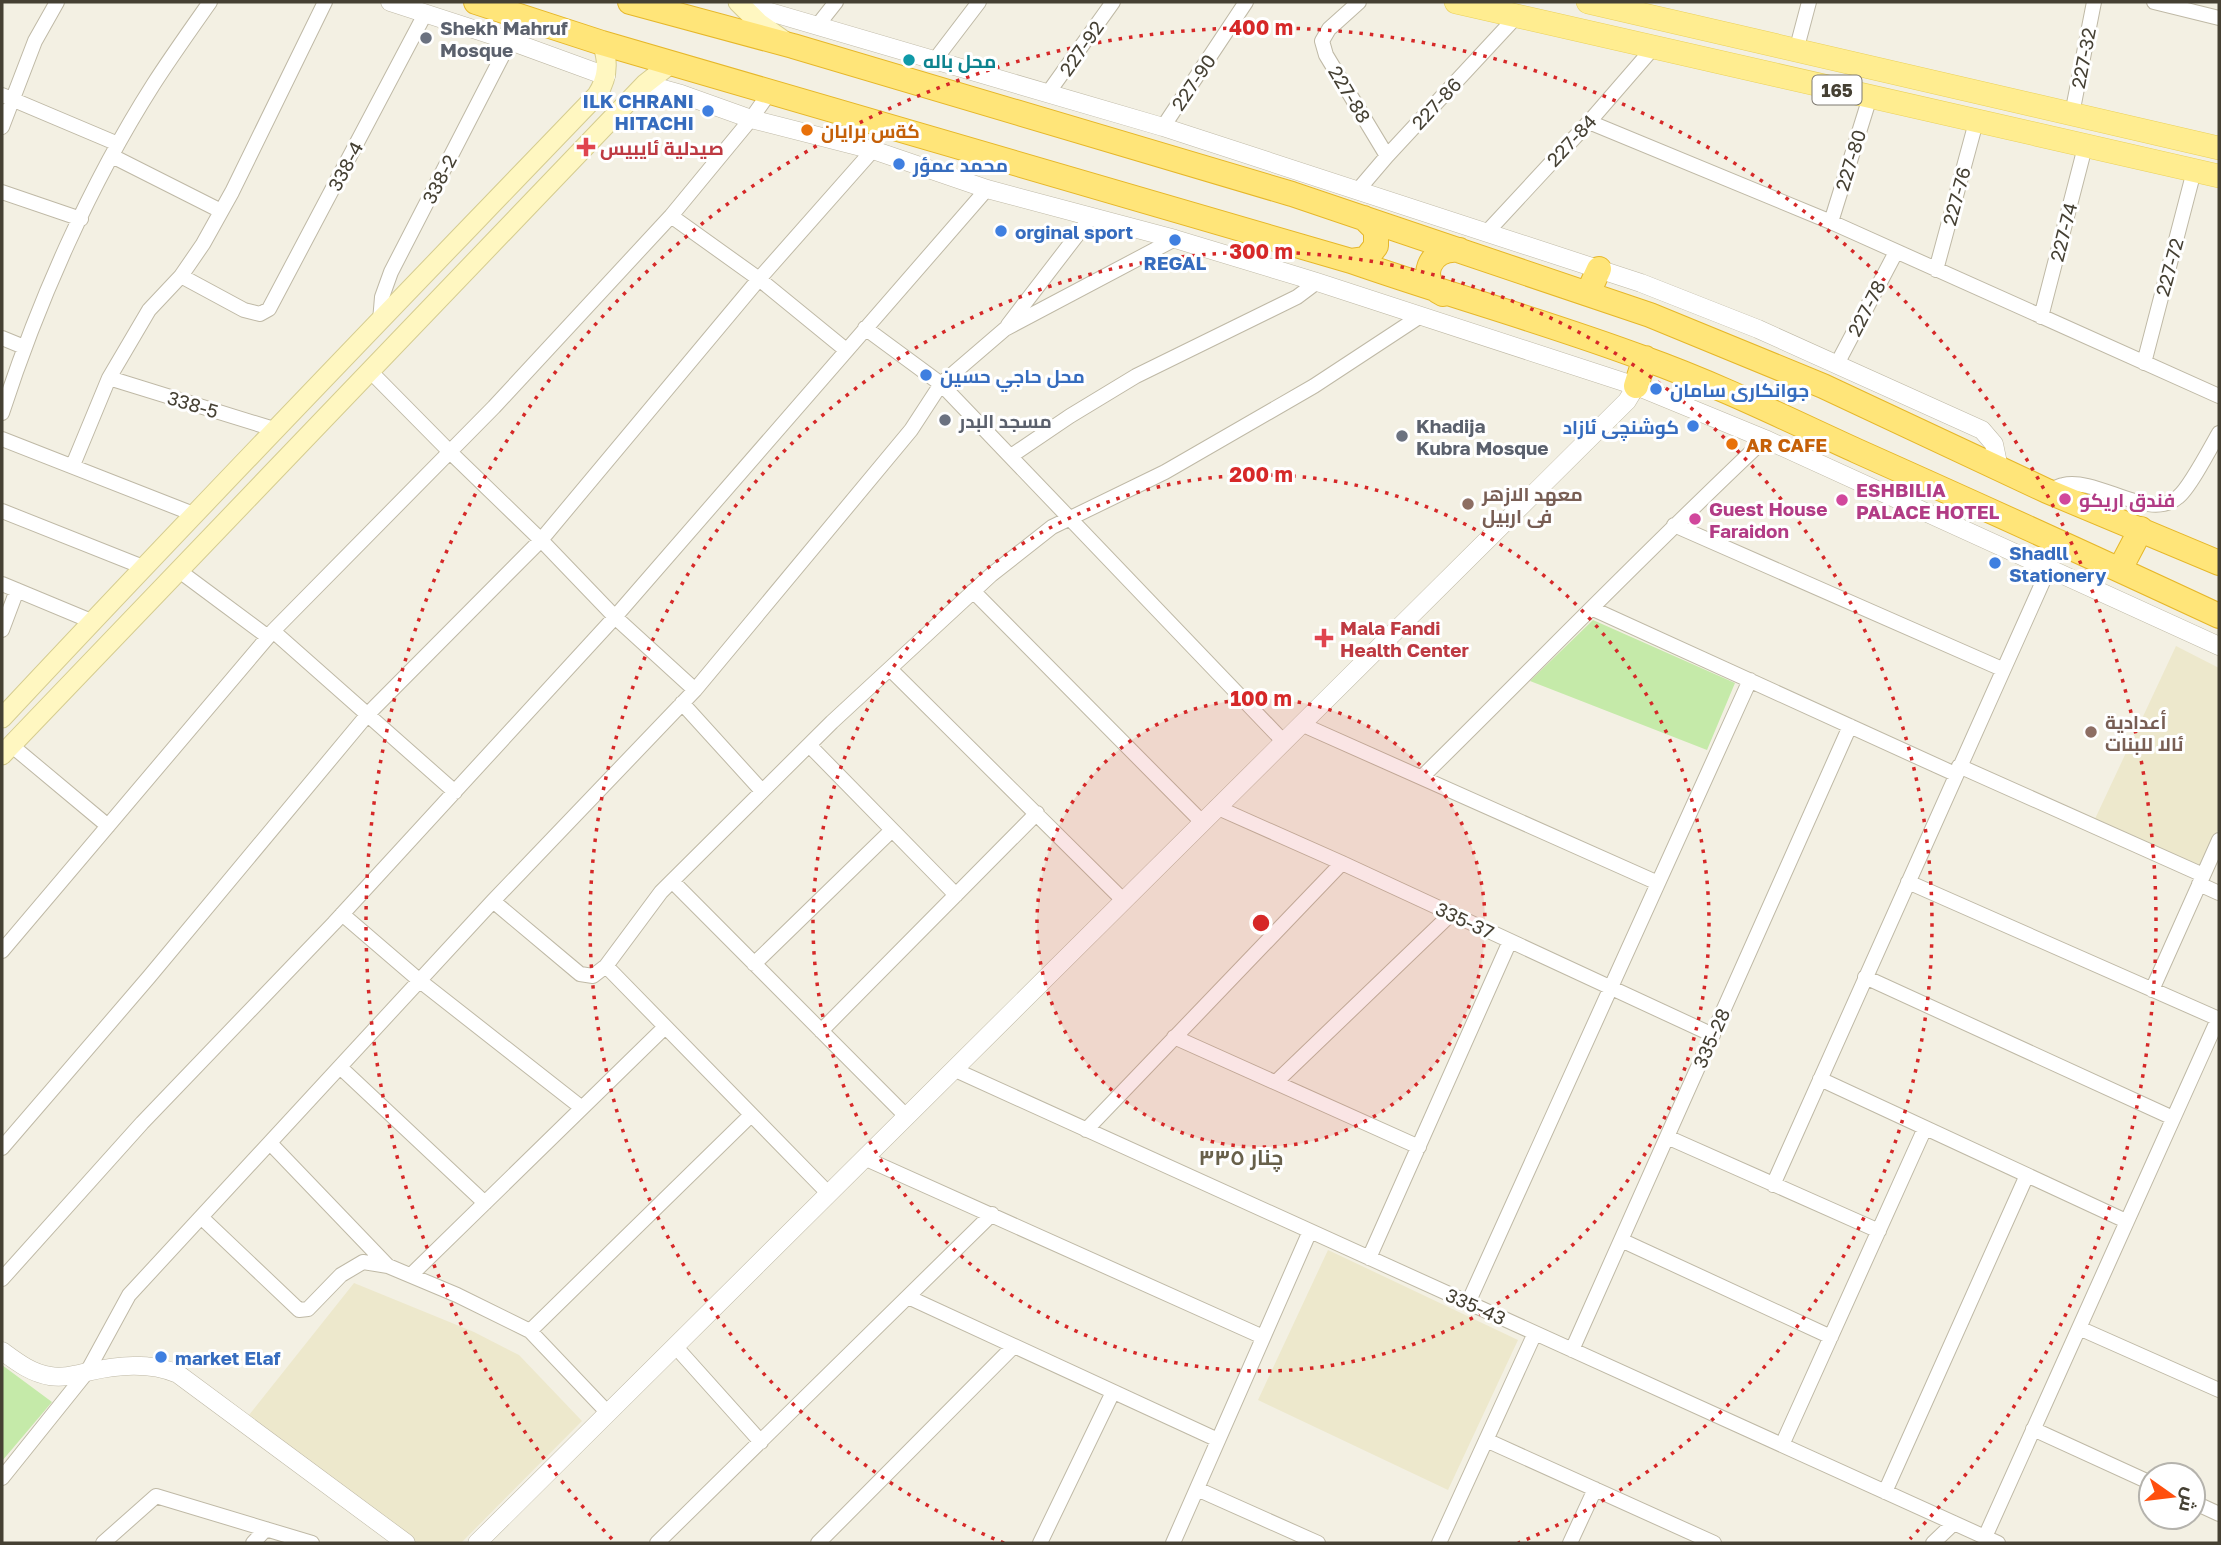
<svg xmlns="http://www.w3.org/2000/svg" width="2221" height="1545" viewBox="0 0 2221 1545" font-family="'Golos Text',Cairo,sans-serif">
<style>
.education{fill:#ede8cc}
.green{fill:#c5eaa9}
.lines{fill:none;stroke-linecap:round;stroke-linejoin:round}
.minor-casing{stroke:#bfb9a6;stroke-width:16}
.tertiary-casing{stroke:#bfb9a6;stroke-width:19}
.secondary-casing{stroke:#d5cc90;stroke-width:21}
.primary-casing{stroke:#ead05a;stroke-width:24}
.trunk-casing{stroke:#e6b72a;stroke-width:26}
.minor{stroke:#fff;stroke-width:14}
.tertiary{stroke:#fff;stroke-width:18}
.secondary{stroke:#fff7c1;stroke-width:19}
.primary{stroke:#ffed90;stroke-width:23}
.trunk{stroke:#ffe579;stroke-width:24}
.ring{fill:none;stroke:#d62828;stroke-width:3.5;stroke-dasharray:3.5 7}
.worship-dot{fill:#6b7280;stroke:#fff;stroke-width:2.5}
.culture-dot{fill:#0f9aa8;stroke:#fff;stroke-width:2.5}
.shop-dot{fill:#3f7fe0;stroke:#fff;stroke-width:2.5}
.food-dot{fill:#e8710a;stroke:#fff;stroke-width:2.5}
.health-dot{fill:#e0444e;stroke:#fff;stroke-width:2.5}
.hotel-dot{fill:#d1479c;stroke:#fff;stroke-width:2.5}
.education-dot{fill:#8d6e63;stroke:#fff;stroke-width:2.5}
.labels{text-anchor:middle;dominant-baseline:central;stroke-width:6;stroke-linejoin:round;paint-order:stroke}
.shield{fill:#fff;stroke:#7d7970;stroke-width:2}
.shield-label{font-size:18px;font-weight:bold;fill:#454033}
.worship-label{font-size:19px;font-weight:bold;fill:#5b616d;stroke:#fff;text-anchor:start}
.street-label{font-size:19px;fill:#454033;stroke:#fff}
.culture-label{font-size:19px;font-weight:bold;fill:#0d838f;stroke:#fff;text-anchor:start}
.shop-label{font-size:19px;font-weight:bold;fill:#366cbe;stroke:#fff;text-anchor:start}
.food-label{font-size:19px;font-weight:bold;fill:#c56008;stroke:#fff;text-anchor:start}
.health-label{font-size:19px;font-weight:bold;fill:#be3a42;stroke:#fff;text-anchor:start}
.hotel-label{font-size:19px;font-weight:bold;fill:#b23c85;stroke:#fff;text-anchor:start}
.education-label{font-size:19px;font-weight:bold;fill:#785e54;stroke:#fff;text-anchor:start}
.neighbourhood-label{font-size:21px;font-weight:bold;fill:#68604a;stroke:#fff}
.centre{fill:#d62828;stroke:#fff;stroke-width:3.5}
.ring-label{font-size:21px;text-anchor:middle;font-weight:bold;fill:#d62828;stroke:#fff;stroke-width:6;stroke-linejoin:round;paint-order:stroke}
</style>
<rect width="100%" height="100%" fill="#f3f0e3"/>
<path class="education" d="M2176,646L2219,668V827L2200,873L2094,821Z
M1328,1250L1518,1340L1448,1490L1258,1400Z
M354,1283L474,1332L519,1355L582,1421L461,1543H414L249,1415Z"/>
<path class="green" d="M1593,620L1735,683L1707,750L1530,681Z
M2,1365L52,1402L2,1461Z"/>
<g class="lines">
<g class="minor-casing">
<path id="minor" d="M1359,2L1329,29L1322,41L1326,55L1387,156
M2154,2L2219,18
M817,26L836,2
M1796,51L1809,2
M934,61L979,2
M1048,93L1113,2
M2,95L118,144
M2072,114L2094,2
M1589,122L1831,222L2219,396
M2,127L35,41L57,2
M1163,127L1246,2
M112,156L221,211
M1358,190L1387,156L1516,17
M2,192L81,219
M671,216L759,279L846,350
M1831,222L1870,97
M1487,232L1589,122L1654,47
M1936,270L1976,122
M181,276L244,310L260,314L269,309L425,14
M2041,317L2085,147
M380,321L382,297L391,272L510,41
M1008,325L1091,217
M865,328L941,384L1283,741
M2,338L24,347
M2144,363L2194,171
M1837,364L1896,252
M369,370L450,452L541,540L615,617L695,690
M109,378L277,430
M2,413C38,302 90,184 153,85C171,57 191,29 210,2
M2,439L196,515
M1011,456L1070,416L1136,376L1297,297L1317,282
M73,465L109,378L149,310L181,276L203,244L232,192L325,2
M2048,491C2053,489 2058,486 2063,485C2098,477 2149,522 2178,497C2189,489 2211,447 2219,433
M2,511L143,567
M1674,525L2002,669
M178,570L268,637
M2,584L91,621
M973,591L1202,822
M1593,609L1955,774
M2,630L17,590
M273,631L455,792
M890,669L1123,900
M682,703L762,791
M1301,724L1658,883
M11,745L108,826
M809,745L956,895
M1959,766L2203,875
M1422,777C1536,665 1648,549 1765,439
M1216,807L1342,863L1713,1035
M672,881L906,1116
M1908,882L2219,1019
M2199,884L2219,893
M493,901L580,974L593,976L606,966L661,892L832,722L991,575L1052,527L1165,472L1314,386L1419,317
M342,914L420,981L582,1108
M2,951L273,631L494,407L671,216L751,119L770,92
M754,964L892,830
M606,966L828,1193
M1865,977L2173,1118
M2152,990L2219,840
M821,1031L1037,813
M1174,1037L1419,1147
M340,1067L485,1203
M953,1069L1998,1543
M1820,1079L2126,1221
M1276,1082L1451,914
M1086,1130L1342,863
M1667,1137L1879,1231
M270,1143L388,1266L457,1295L530,1331L608,1413
M2,1148L149,977L368,714L541,540L759,279L873,150
M864,1158L1263,1337
M1773,1185L2049,568
M201,1217L299,1310L308,1309L341,1275L363,1262L388,1266
M1621,1240L1831,1337
M1369,1258L1510,941
M411,1275L664,1028
M2,1279L142,1123L334,923L615,617L987,189
M908,1297L1218,1440
M1468,1303L1750,680
M2079,1328L2219,1390
M530,1331L751,1115
M675,1346L761,1442
M1572,1350L1850,726
M2033,1429L2151,1483
M1486,1440L1714,1543
M1782,1445L1925,1128
M2,1478L87,1372L129,1295L493,901L695,690L911,430L941,384L1005,329L1175,239
M1197,1489L1318,1543
M1885,1492L2027,1175
M2193,1502L2219,1514
M1985,1537L2218,1019
M103,1543L156,1496L312,1543
M253,1543L266,1529
M657,1543L992,1214
M818,1543L1014,1346
M1040,1543L1113,1392
M1173,1543L1310,1231
M1439,1543L1535,1333
M1570,1543L1595,1489
M1933,1543L1954,1523"/>
</g>
<g class="tertiary-casing">
<path id="tertiary" d="M390,2L510,41L606,76
M739,3L1163,127L1641,283L1758,329L1982,430L1994,444L1999,468
M645,84L681,94L751,119L873,150L987,189L1175,239L1317,282L1636,386L1765,439L2219,646
M2,1351C17,1362 31,1373 50,1376C63,1378 74,1375 87,1372C118,1365 149,1362 178,1374L406,1543
M477,1543L1627,401L1636,386"/>
</g>
<g class="secondary-casing">
<path id="secondary" d="M738,2L759,23L783,40
M2,718C198,508 398,302 597,95C608,78 609,62 602,43
M2,755L645,84L673,62"/>
</g>
<g class="primary-casing">
<path id="primary" d="M1456,2L2219,176
M1588,2L2219,148"/>
</g>
<g class="trunk-casing">
<path id="trunk" d="M476,2L602,43L1351,261C1448,295 1547,322 1643,358C1716,384 1787,419 1857,451C1978,505 2099,560 2219,616
M630,2L793,46L1292,194L1650,315L1823,386L2047,491L2219,563
M1351,261L1366,259L1376,246V230L1364,218
M1588,293L1599,269
M1443,294C1415,281 1430,246 1459,250
M1636,386L1645,358
M2120,569L2141,529"/>
</g>
<use href="#minor" class="minor"/>
<use href="#tertiary" class="tertiary"/>
<use href="#secondary" class="secondary"/>
<use href="#primary" class="primary"/>
<use href="#trunk" class="trunk"/>
</g>
<circle cx="1261" cy="923" r="224" fill="#d62828" fill-opacity=".12"/>
<g class="ring">
<circle cx="1261" cy="923" r="224"/>
<circle cx="1261" cy="923" r="448"/>
<path d="M1004 1543A671 671 0 1 1 1518 1543"/>
<path d="M612 1539A895 895 0 1 1 1910 1539"/>
</g>
<g class="worship-dot">
<circle cx="426" cy="38" r="7"/>
<circle cx="945" cy="420" r="7"/>
<circle cx="1402" cy="436" r="7"/>
</g>
<circle class="culture-dot" cx="909" cy="60" r="7"/>
<g class="shop-dot">
<circle cx="708" cy="111" r="7"/>
<circle cx="899" cy="164" r="7"/>
<circle cx="1001" cy="231" r="7"/>
<circle cx="1175" cy="240" r="7"/>
<circle cx="926" cy="375" r="7"/>
<circle cx="1656" cy="389" r="7"/>
<circle cx="1693" cy="426" r="7"/>
<circle cx="1995" cy="563" r="7"/>
<circle cx="161" cy="1357" r="7"/>
</g>
<g class="food-dot">
<circle cx="807" cy="130" r="7"/>
<circle cx="1732" cy="444" r="7"/>
</g>
<g class="health-dot">
<path d="M582.5 136.5h7v7h7v7h-7v7h-7v-7h-7v-7h7z"/>
<path d="M1320.5 627.5h7v7h7v7h-7v7h-7v-7h-7v-7h7z"/>
</g>
<g class="hotel-dot">
<circle cx="2065" cy="499" r="7"/>
<circle cx="1842" cy="500" r="7"/>
<circle cx="1695" cy="519" r="7"/>
</g>
<g class="education-dot">
<circle cx="1468" cy="504" r="7"/>
<circle cx="2091" cy="732" r="7"/>
</g>
<g class="labels">
<rect class="shield" x="1812.5" y="75.5" width="49" height="29" rx="5"/>
<g class="shield-label">
<text x="1837" y="90">165</text>
</g>
<g class="worship-label">
<text x="440" y="27">Shekh Mahruf<tspan x="440" dy="22">Mosque</tspan></text>
<text x="959" y="420">مسجد البدر</text>
<text x="1416" y="425">Khadija<tspan x="1416" dy="22">Kubra Mosque</tspan></text>
</g>
<g class="street-label">
<text transform="translate(1081 48) rotate(-55)">227-92</text>
<text transform="translate(2083 58) rotate(-79)">227-32</text>
<text transform="translate(1193 82) rotate(-56)">227-90</text>
<text transform="translate(1350 94) rotate(59)">227-88</text>
<text transform="translate(1436 103) rotate(-47)">227-86</text>
<text transform="translate(1571 140) rotate(-47)">227-84</text>
<text transform="translate(1850 160) rotate(-73)">227-80</text>
<text transform="translate(345 166) rotate(-62)">338-4</text>
<text transform="translate(439 179) rotate(-63)">338-2</text>
<text transform="translate(1956 196) rotate(-75)">227-76</text>
<text transform="translate(2063 232) rotate(-76)">227-74</text>
<text transform="translate(2169 267) rotate(-75)">227-72</text>
<text transform="translate(1866 308) rotate(-63)">227-78</text>
<text transform="translate(193 404) rotate(17)">338-5</text>
<text transform="translate(1465 920) rotate(25)">335-37</text>
<text transform="translate(1711 1038) rotate(-66)">335-28</text>
<text transform="translate(1476 1306) rotate(24)">335-43</text>
</g>
<g class="culture-label">
<text x="923" y="60">محل باله</text>
</g>
<g class="shop-label">
<text x="694" y="100" text-anchor="end">ILK CHRANI<tspan x="694" dy="22">HITACHI</tspan></text>
<text x="913" y="164">محمد عمؤر</text>
<text x="1015" y="231">orginal sport</text>
<text x="1175" y="262" text-anchor="middle">REGAL</text>
<text x="940" y="375">محل حاجي حسین</text>
<text x="1670" y="389">جوانکاری سامان</text>
<text x="1679" y="426" text-anchor="end">کوشنچی ئازاد</text>
<text x="2009" y="552">Shadll<tspan x="2009" dy="22">Stationery</tspan></text>
<text x="175" y="1357">market Elaf</text>
</g>
<g class="food-label">
<text x="821" y="130">كةس برايان</text>
<text x="1746" y="444">AR CAFE</text>
</g>
<g class="health-label">
<text x="600" y="147">صيدلية ئايبيس</text>
<text x="1340" y="627">Mala Fandi<tspan x="1340" dy="22">Health Center</tspan></text>
</g>
<g class="hotel-label">
<text x="1856" y="489">ESHBILIA<tspan x="1856" dy="22">PALACE HOTEL</tspan></text>
<text x="2079" y="499">فندق اريكو</text>
<text x="1709" y="508">Guest House<tspan x="1709" dy="22">Faraidon</tspan></text>
</g>
<g class="education-label">
<text x="1482" y="493">معهد الازهر<tspan x="1482" dy="22">فی اربیل</tspan></text>
<text x="2105" y="721">أعدادية<tspan x="2105" dy="22">ئالا للبنات</tspan></text>
</g>
<g class="neighbourhood-label">
<text x="1241" y="1157">چنار ٣٣٥</text>
</g>
</g>
<circle cx="1261" cy="923" r="10" class="centre"/>
<g class="ring-label">
<text x="1261" y="35">400 m</text>
<text x="1261" y="259">300 m</text>
<text x="1261" y="482">200 m</text>
<text x="1261" y="706">100 m</text>
</g>
<rect width="2221" height="1545" fill="none" stroke="#454033" stroke-width="7"/>
<g transform="translate(2172 1496) rotate(104)"><circle r="33" fill="#ffffff" stroke="#b5b3ad" stroke-width="2"/>
<path d="M0-5L12 26L0 18L-12 26Z" fill="#ff4f0e"/>
<text y="-10" font-size="19" font-weight="bold" text-anchor="middle" fill="#454033">ش</text>
</g>
</svg>
